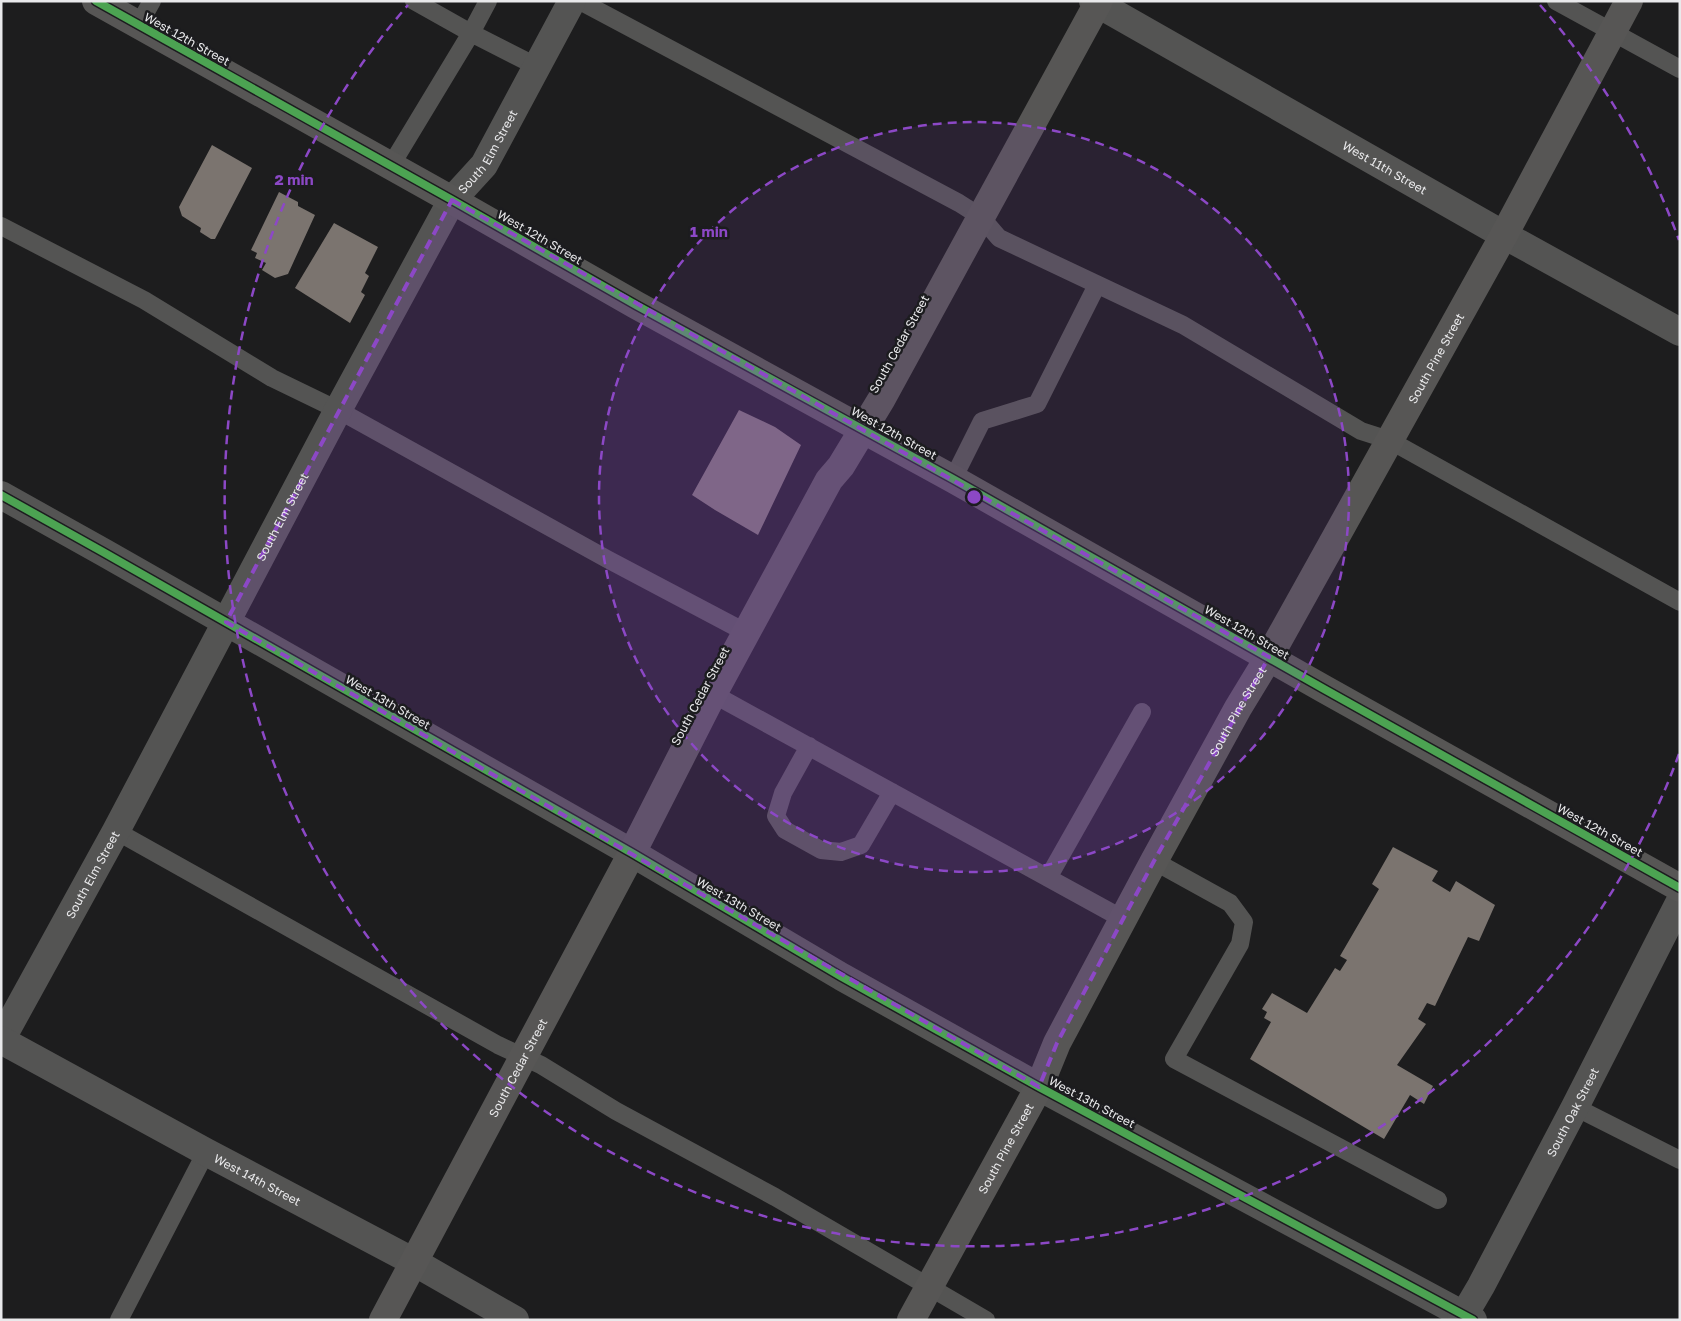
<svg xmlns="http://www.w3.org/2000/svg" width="1681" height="1321" viewBox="0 0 1681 1321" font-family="'Golos Text',sans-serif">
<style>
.building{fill:#7b746f}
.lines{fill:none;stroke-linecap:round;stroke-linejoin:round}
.service{stroke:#545453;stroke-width:18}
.minor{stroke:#545453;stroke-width:28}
.secondary{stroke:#575655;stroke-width:28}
.cycleway-casing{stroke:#1c1c1f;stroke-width:11}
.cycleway{stroke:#4ca352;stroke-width:8}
.marked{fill:#8c48c6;fill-opacity:0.2;stroke:#8c48c6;stroke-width:4;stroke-dasharray:10 6;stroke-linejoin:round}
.ring{fill:none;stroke:#8c48c6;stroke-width:2.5;stroke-dasharray:9 6}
.labels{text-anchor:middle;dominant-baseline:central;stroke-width:5;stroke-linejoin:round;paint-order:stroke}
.street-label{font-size:12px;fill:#e9e9eb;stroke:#1c1c1f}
.centre{fill:#8c48c6;stroke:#1c1c1f;stroke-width:2.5}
.ring-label{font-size:15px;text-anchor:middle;font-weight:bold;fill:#8c48c6;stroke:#1c1c1f;stroke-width:5;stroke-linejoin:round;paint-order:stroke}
</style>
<rect width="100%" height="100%" fill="#1d1d1e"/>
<path class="building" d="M212,145L252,168L215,239H211L200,232L201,228L182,216L179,207Z
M279,192L298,202V206L315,215L288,274L275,278L262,270L266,263L255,258L257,253L251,250Z
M334,223L378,247L365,273L369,276L361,292L365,295L350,323L295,288Z
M739,410L775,427L801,445L758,535L715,510L692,495Z
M1393,847L1438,871L1432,881L1450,892L1456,881L1495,905L1479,941L1468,937L1435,1006L1427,1003L1418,1019L1426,1024L1397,1065L1433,1086L1424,1104L1410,1095L1384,1139L1250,1059L1271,1022L1264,1018L1267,1012L1262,1009L1272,993L1307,1013L1335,968L1340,971L1347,960L1340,956L1379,889L1372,884Z"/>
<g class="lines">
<path class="service" d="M414,1L471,33L488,1
M580,1L959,203L981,217L999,238L1183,325L1361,431L1389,440L1680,602
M1556,1L1680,69
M139,24L152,1
M390,167L471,33L536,66
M1,226L144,300L272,378L338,410L607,559L747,633
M953,479L982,421L1037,404L1097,285
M713,694L1123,919
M809,746L783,793L776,816L785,830L821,850L841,852L861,845L892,792
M116,831L498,1045L541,1065L616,1111L775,1197L986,1320
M1154,861L1230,903L1244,922L1240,944L1174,1059L1438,1200
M1048,878L1142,712
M1575,1107L1680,1160
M119,1320L206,1152"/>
<g class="minor">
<path id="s1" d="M1093,1L1504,235L1680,332"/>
<path d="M1,495L103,552L632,853L842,977L1039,1087L1473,1320"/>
<path id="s2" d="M1,1040L116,831L338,410L452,200L484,165L572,1"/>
<path id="s3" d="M1,1040L206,1152L414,1262L515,1320"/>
<path id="s4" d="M1461,1320L1481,1286L1575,1107L1680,901"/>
</g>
<g class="secondary">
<path d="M96,1L452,200L636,305L953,479L1324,689L1680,888"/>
<path id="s5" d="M383,1320L632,853L713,694L829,480L841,466L881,400L1099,1"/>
<path id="s6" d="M911,1320L1039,1087L1057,1043L1154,861L1238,708L1269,657L1504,235L1629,1"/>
</g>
<g class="cycleway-casing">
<path id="cycleway" d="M96,1L452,200L636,305L953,479L1324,689L1680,888
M1,495L103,552L632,853L842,977L1039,1087L1473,1320"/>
</g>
<use href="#cycleway" class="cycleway"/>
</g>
<path class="marked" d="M452,200L1269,657L1154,861L1057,1043L1039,1087L226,622Z"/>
<circle cx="974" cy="497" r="375" fill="#8c48c6" fill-opacity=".12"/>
<g class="ring">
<circle cx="974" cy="497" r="375"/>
<path d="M1679 754A750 750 0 1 1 408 5M1540 5A750 750 0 0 1 1679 240"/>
</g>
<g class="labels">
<g class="street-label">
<text transform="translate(187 39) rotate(29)">West 12th Street</text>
<text stroke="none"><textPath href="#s2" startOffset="1014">South Elm Street</textPath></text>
<text stroke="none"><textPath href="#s1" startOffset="336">West 11th Street</textPath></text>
<text transform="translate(540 237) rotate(30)">West 12th Street</text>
<text transform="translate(899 344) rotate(-61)">South Cedar Street</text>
<text stroke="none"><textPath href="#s6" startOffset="1096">South Pine Street</textPath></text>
<text transform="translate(894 433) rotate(29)">West 12th Street</text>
<text stroke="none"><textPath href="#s2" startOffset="594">South Elm Street</textPath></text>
<text transform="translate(1247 632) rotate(30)">West 12th Street</text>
<text transform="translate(700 696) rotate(-62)">South Cedar Street</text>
<text transform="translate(388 702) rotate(30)">West 13th Street</text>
<text stroke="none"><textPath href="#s6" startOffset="691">South Pine Street</textPath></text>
<text transform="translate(1600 830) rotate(29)">West 12th Street</text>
<text stroke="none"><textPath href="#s2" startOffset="189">South Elm Street</textPath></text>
<text transform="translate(739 904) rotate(30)">West 13th Street</text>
<text stroke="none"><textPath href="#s5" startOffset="286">South Cedar Street</textPath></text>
<text transform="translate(1092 1102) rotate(28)">West 13th Street</text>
<text stroke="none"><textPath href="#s4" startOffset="236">South Oak Street</textPath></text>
<text stroke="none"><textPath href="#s6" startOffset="196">South Pine Street</textPath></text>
<text stroke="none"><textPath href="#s3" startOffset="292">West 14th Street</textPath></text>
</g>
</g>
<circle cx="974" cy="497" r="8" class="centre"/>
<g class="ring-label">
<text x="294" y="185">2 min</text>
<text x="709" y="237">1 min</text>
</g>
<rect width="1681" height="1321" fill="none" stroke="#e9e9eb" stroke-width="5"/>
</svg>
